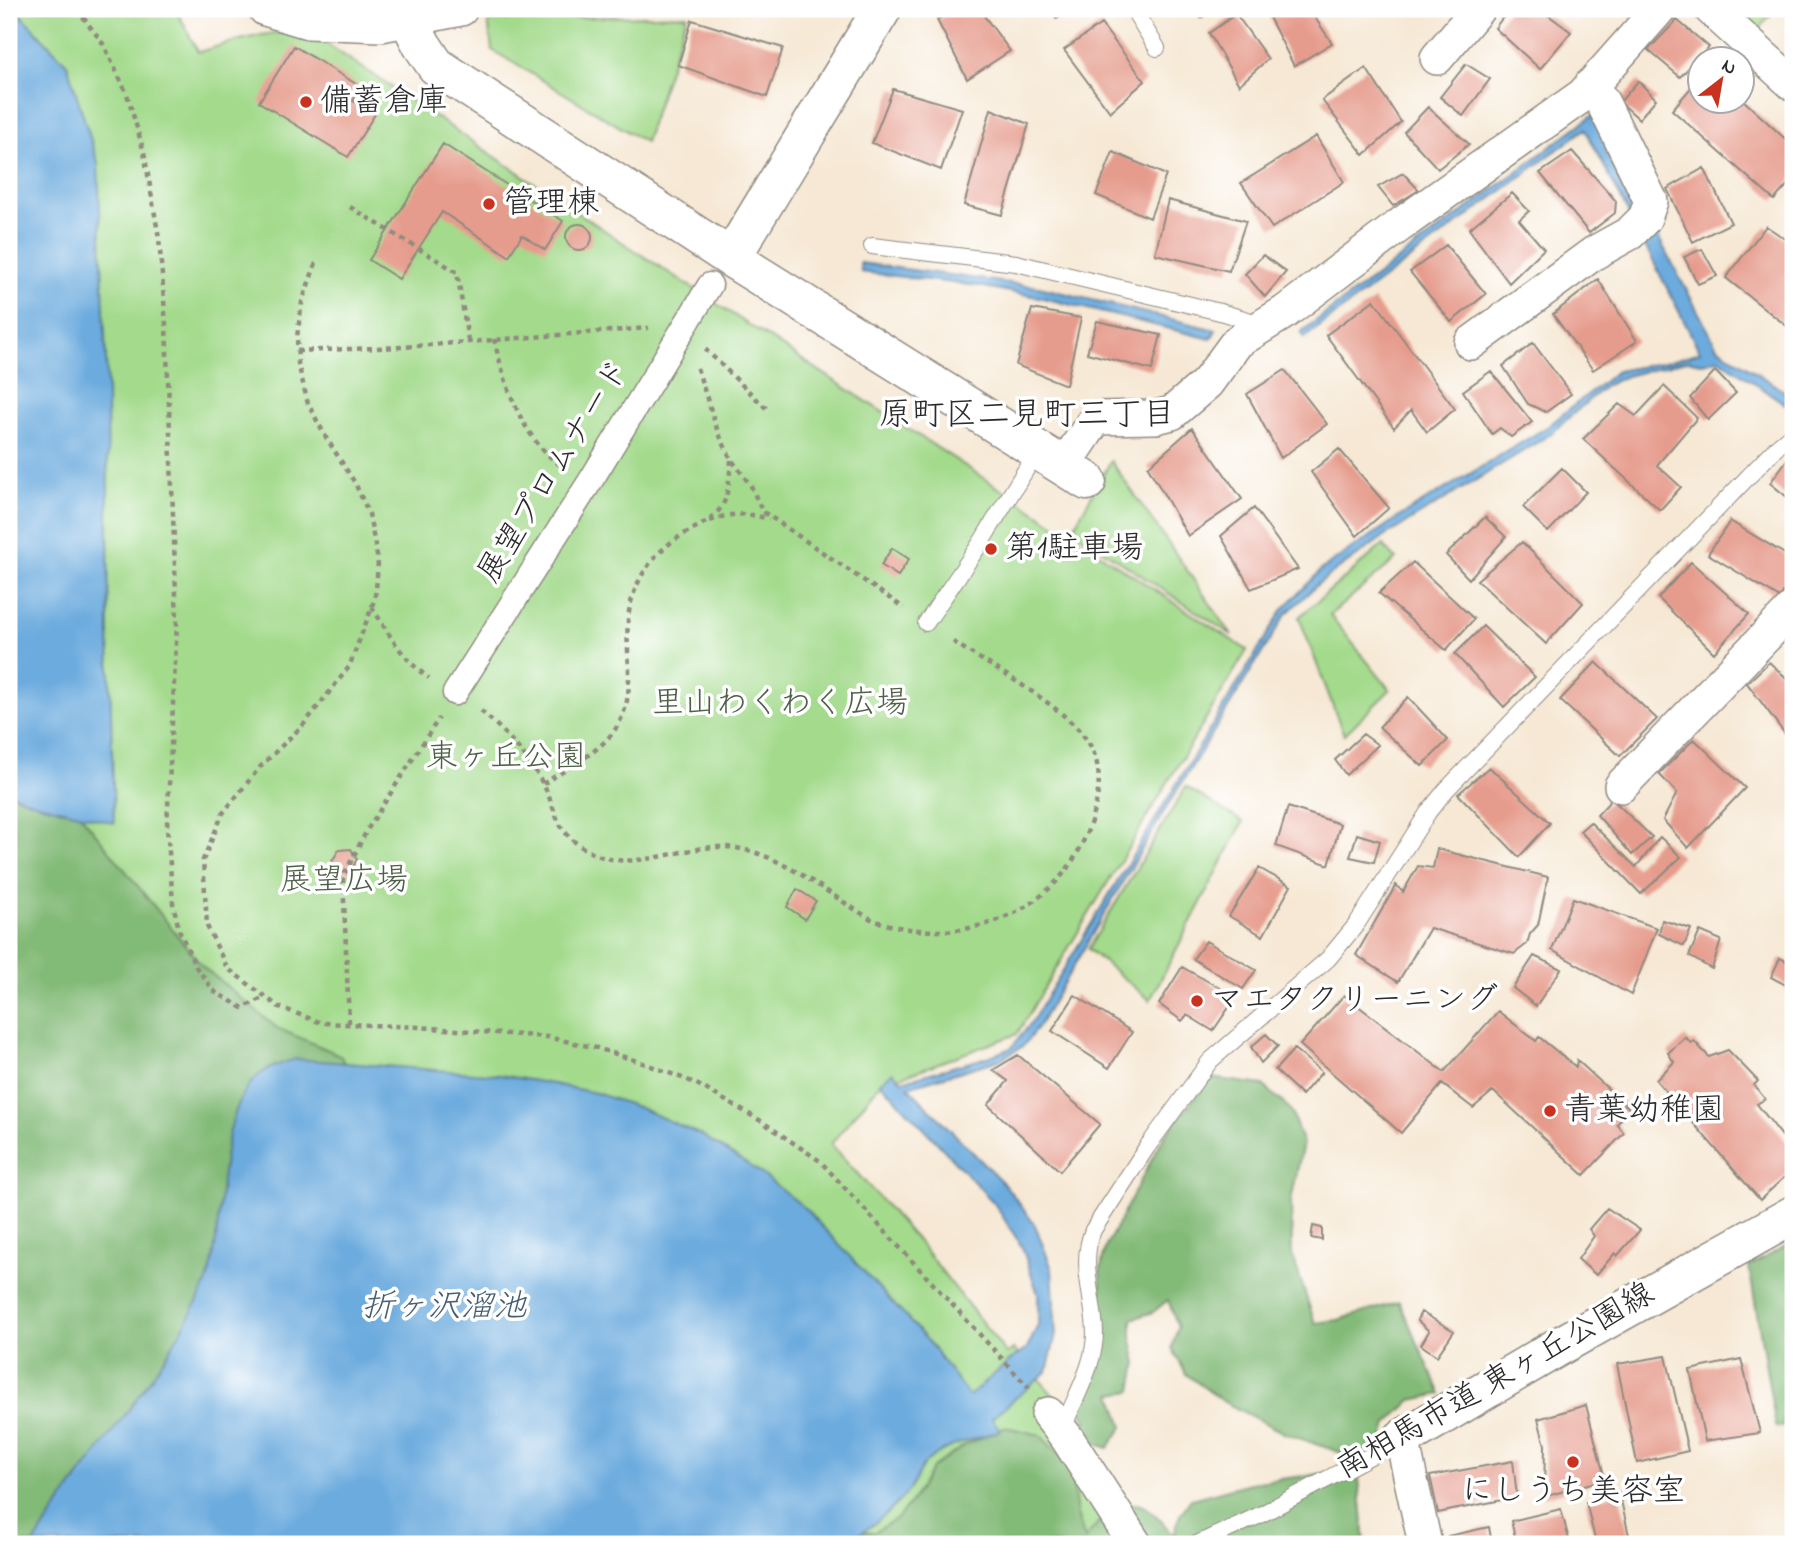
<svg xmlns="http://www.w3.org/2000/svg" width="1802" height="1553" viewBox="0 0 1802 1553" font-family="'Indie Flower','Klee One',sans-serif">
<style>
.green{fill:#a3da8b;stroke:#67825b;stroke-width:2}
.forest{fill:#82ba77;stroke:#567251;stroke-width:2}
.water{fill:#6cabde;stroke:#4c6b84;stroke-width:2}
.building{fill:#e69c8d}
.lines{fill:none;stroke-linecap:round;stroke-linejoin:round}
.service-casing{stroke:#908a80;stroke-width:18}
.pedestrian-casing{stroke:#908a80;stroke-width:27}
.minor-casing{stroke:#908a80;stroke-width:36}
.tertiary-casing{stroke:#908a80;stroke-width:41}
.path{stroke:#908a80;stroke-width:4.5;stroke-dasharray:5 5;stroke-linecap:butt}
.service{stroke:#fff;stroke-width:16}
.pedestrian{stroke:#fff;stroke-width:24}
.minor{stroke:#fff;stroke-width:33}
.tertiary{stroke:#fff;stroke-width:38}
.poi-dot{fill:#c8321e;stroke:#fff;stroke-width:2.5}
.labels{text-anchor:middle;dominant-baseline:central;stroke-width:7;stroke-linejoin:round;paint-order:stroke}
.poi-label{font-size:32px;fill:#2b2b2b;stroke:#fff;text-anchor:start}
.street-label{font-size:32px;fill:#2b2b2b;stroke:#fff}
.park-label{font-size:32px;fill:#4f6048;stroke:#fff}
.neighbourhood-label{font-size:33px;fill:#2b2b2b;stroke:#fff}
.water-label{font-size:33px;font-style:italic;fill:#455e73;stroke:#fff}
</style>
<rect width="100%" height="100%" fill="#fff"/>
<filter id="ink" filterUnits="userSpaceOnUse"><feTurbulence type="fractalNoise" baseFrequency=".0143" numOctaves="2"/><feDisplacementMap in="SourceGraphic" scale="14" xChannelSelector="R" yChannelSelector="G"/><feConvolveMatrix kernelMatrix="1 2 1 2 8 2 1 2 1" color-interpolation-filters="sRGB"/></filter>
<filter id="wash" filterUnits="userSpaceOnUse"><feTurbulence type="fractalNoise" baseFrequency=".00686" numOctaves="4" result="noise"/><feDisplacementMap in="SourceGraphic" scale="28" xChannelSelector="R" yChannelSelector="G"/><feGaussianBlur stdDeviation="1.57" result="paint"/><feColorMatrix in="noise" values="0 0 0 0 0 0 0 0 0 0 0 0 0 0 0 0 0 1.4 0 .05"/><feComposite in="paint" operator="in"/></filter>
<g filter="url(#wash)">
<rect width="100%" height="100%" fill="#f6e8d4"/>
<path class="green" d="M9,9H178V13L198,52C236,41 270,29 309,32L622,242L1247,650L1017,1034L879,1085L831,1144L921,1245L1007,1354L1013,1349L1060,1403L1141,1522L1159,1544H9Z
M1739,9H1775L1759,29Z
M687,15L645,142L492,50L488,20Z
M1111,461L1232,635L1072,530Z
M1383,545L1396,559L1330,615L1390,690L1344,735L1299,617Z
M1186,787L1243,822L1150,1000L1088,949Z"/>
<path class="forest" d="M9,746L31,753L202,966L277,1028L340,1055L368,1107L96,1544H9Z
M1211,1078L1263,1085L1290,1109L1303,1143L1291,1201L1292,1254L1315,1323L1338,1320L1399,1302L1441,1394L1412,1400L1387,1424L1382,1443L1370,1451L1345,1454L1284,1433L1224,1402L1186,1374L1172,1348L1178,1327L1168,1300L1153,1312L1132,1319V1341L1137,1363L1132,1391L1112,1394L1123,1427L1108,1448L1083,1439L1086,1420L1079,1408L1100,1364L1102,1320L1100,1273L1105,1248L1164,1136Z
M1793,1242V1423L1776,1427L1749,1266Z
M1006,1427L1040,1435L1071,1467L1077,1515L1085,1539C1097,1522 1121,1494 1145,1507C1156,1513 1166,1527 1174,1535L1180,1515L1191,1499L1250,1483L1358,1469L1365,1544H805L844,1532H874L898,1518L912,1501L933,1467L967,1444Z"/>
<path class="water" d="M9,11L19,13L67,64L98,163L107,382L109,634L114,823L35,803L9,793Z
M1593,115L1717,347L1793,397V409L1719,359L1702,363L1688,360L1626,376L1605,386L1549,435L1382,538L1318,584L1286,614L1162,815L1038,1027L1023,1046L999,1060L908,1087L1006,1186L1035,1225L1052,1269L1056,1334L1047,1372L992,1418L1000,1431C974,1439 947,1444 926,1462C919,1469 916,1482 909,1490C891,1513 869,1529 844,1544H34C78,1470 138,1406 181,1331C192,1311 205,1291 211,1269C224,1218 216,1111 258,1076C269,1067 283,1063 296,1059L500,1075L553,1084L596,1093L640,1108L701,1135L758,1171L805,1208L927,1340L969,1396L1014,1357L1027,1349L1038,1325V1294L1022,1247L994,1203L880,1082L893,1072L902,1081L988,1057L1011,1048L1031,1023L1283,609L1322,569L1402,515L1547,427L1617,371L1670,361L1700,352L1585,129L1304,338L1301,332Z
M860,263L1039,287L1216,330L1211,339L1043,298L979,286L861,272Z"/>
<g id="blocks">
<path class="building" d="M954,9H979L1010,51L967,79L937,20Z
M1050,9H1073L1057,19Z
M1195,9H1214L1201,18Z
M1281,9H1309L1332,43L1294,66L1269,17Z
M1509,9H1540L1571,32L1540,69L1495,28Z
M1236,14L1268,59L1239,85L1209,33Z
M692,20L783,48L767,97L678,65Z
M1677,20L1709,47L1680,77L1648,50Z
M1101,24L1145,81L1110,112L1064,50Z
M294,46L361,87L353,101L375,114L348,157L259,102Z
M1466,64L1490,79L1463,116L1440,97Z
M1366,68L1401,122L1364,155L1322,100Z
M1700,77V102H1742V99L1793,146V179L1774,200L1672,110Z
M1638,81L1656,99L1639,119L1620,102Z
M893,89L962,109L941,170L872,143Z
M1428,107L1469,144L1438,169L1404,132Z
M991,109L1029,124L1002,215L964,205Z
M1316,136L1344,182L1272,228L1241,183Z
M443,144L563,221L545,250L522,235L509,256L442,212L399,279L369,260Z
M1572,151L1616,201L1615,213L1589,233L1540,173Z
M1113,152L1166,175L1150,218L1096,195Z
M1704,168L1731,223L1693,242L1667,189Z
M1403,173L1419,190L1393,206L1378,187Z
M1512,193L1529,211L1519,220L1544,249L1509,283L1469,229Z
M1168,200L1246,221L1229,271L1155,254Z
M566 237a13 13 0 1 1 26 0a13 13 0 1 1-26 0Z
M1766,226L1793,244V331L1726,278Z
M1446,245L1486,294L1451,322L1410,272Z
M1702,249L1717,276L1698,284L1684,257Z
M1263,255L1286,272L1265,297L1245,274Z
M1598,279L1637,341L1593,370L1553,314Z
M1374,300L1455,409L1427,432L1411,410L1394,428L1326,335Z
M1032,309L1081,318L1066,385L1016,365Z
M1097,321L1161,335L1152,370L1087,353Z
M1533,343L1571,394L1546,412L1528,404L1503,366Z
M1285,370L1327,424L1281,458L1247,394Z
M1491,371L1532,422L1511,437L1500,428L1492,434L1463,391Z
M1715,371L1736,393L1708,420L1690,398Z
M1664,386L1697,418L1657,465L1681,487L1660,510L1583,439L1619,404L1636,416Z
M1192,428L1242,499L1188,536L1148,467Z
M1339,449L1389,508L1357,536L1311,472Z
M1789,457L1793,460V502L1770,483Z
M1562,468L1586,492L1548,532L1523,507Z
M1254,508L1298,569L1251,589L1221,536Z
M1485,517L1506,537L1469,579L1446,555Z
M1730,521L1793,559V574L1780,598L1708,554Z
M1522,542L1583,603L1546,644L1477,580Z
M892,548L909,559L898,576L881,565Z
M1413,562L1474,619L1446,650L1379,593Z
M1691,562L1749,614L1714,653L1658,598Z
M1483,626L1535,677L1504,707L1455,654Z
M1596,662L1657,719L1620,756L1560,700Z
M1769,662L1793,684V739L1791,742L1747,683Z
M1408,697L1448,740L1422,766L1379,727Z
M1363,734L1378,745L1346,775L1335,760Z
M1694,739L1745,788L1688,848L1663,820L1677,793L1659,774Z
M1489,767L1550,823L1519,857L1458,794Z
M1612,799L1652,837L1632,855L1597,815Z
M1288,807L1340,824L1329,865L1276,846Z
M1590,822L1636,867L1660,837L1681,857L1641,894L1580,831Z
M1357,834L1380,841L1374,862L1350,857Z
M351,849L357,860L350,872L338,873L332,861L339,850Z
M1437,849L1548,877L1538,925L1530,934L1527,944L1514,954L1430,928L1398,982L1356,955L1396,885L1403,892L1418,866L1433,868Z
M1259,868L1291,886L1263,936L1229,916Z
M797,889L816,901L805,919L787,907Z
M1573,898L1657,928L1631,995L1552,950Z
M1662,920L1691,929L1684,946L1659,934Z
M1700,931L1721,940L1712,969L1689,956Z
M1206,941L1256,970L1243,989L1193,959Z
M1534,956L1561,969L1536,1006L1513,988Z
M1780,958L1793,964V989L1771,977Z
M1182,967L1236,997L1213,1031L1187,1015L1182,1021L1159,1004Z
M1075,995L1132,1032L1109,1068L1052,1031Z
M1344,995L1444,1072L1498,1011L1536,1041L1539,1037L1576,1067L1577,1060L1630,1109L1617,1124L1624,1133L1584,1175L1493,1091L1473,1108L1442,1084L1401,1133L1300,1045Z
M1266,1034L1278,1046L1261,1063L1251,1047Z
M1685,1037L1691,1043L1694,1041L1709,1057L1728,1050L1758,1081L1754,1085L1765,1099L1757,1104L1786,1141L1793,1157V1169L1760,1200L1656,1080L1674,1062L1668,1053Z
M1294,1049L1322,1072L1302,1095L1275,1070Z
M1018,1055L1100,1124L1060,1171L988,1105L1008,1081L993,1070Z
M1607,1208L1640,1230L1617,1256L1615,1253L1596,1275L1578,1259L1594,1236L1589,1229Z
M1313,1226L1322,1228V1240L1311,1238Z
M1421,1312L1454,1331L1437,1356L1421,1345L1429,1331L1417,1320Z
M1666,1356L1688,1451L1637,1463L1617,1364Z
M1741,1359L1760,1433L1705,1441L1690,1370Z
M1586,1405L1605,1479L1544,1497L1545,1445L1538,1419Z
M1793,1443V1470H1792L1788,1444Z
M1513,1461L1517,1497L1438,1513L1430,1476Z
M1619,1492L1631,1544H1596L1586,1502Z
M1561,1509L1570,1544H1517L1511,1521Z
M1489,1527L1492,1544H1450L1448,1536Z"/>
</g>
</g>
<g filter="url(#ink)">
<use href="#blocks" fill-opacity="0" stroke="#908a80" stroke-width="2"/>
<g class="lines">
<g class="service-casing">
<path id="service" d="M1133,9L1157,48
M872,246L1016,263L1220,312L1261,324
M926,623L980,544L1038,450
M1066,1433L1065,1424C1076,1394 1095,1365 1095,1332C1094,1297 1079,1264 1093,1230L1147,1147L1210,1061L1328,959L1356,925L1429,811L1446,790L1778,446L1790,436L1793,438
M1197,1544L1260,1515L1402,1439"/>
</g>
<g class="pedestrian-casing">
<path id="pedestrian" d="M455,693L591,480L710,285"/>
</g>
<g class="minor-casing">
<path id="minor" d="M265,9L308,22L381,25L461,9
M1711,9L1793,84
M1437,58L1478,9
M1471,343L1594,253L1630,233L1645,218L1651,201L1602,101L1591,85
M1064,466L1096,418L1156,417L1172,413L1207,383L1237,342L1285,312L1400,225L1583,95L1659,9
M1621,786L1793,608
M1048,1414L1067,1438L1135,1544
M1402,1439L1425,1544"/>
</g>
<g class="tertiary-casing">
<path id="tertiary" d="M409,20L422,45L436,66L731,258L1087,481
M731,258L882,9
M1402,1439L1558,1347L1793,1215"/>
</g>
<path class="path" d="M77,9L104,45L127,94L144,152L159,238L166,325L177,622L167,827L173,903L179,930L196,967L215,992L243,1008L264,997
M350,207L457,272L468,340
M316,263L302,302L297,337L298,363L308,404L327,439L355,483L369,514L378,561L376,591L372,607L349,667L305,723L260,767L223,813L203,860L207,926L227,968L279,1007L322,1023L419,1027L547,1037L597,1048L646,1064L695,1083L761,1121L820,1161L1029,1388
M494,339C505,384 522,442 565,468
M705,349L767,409
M297,351L403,347L649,328
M697,368L718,432L731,459L751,486L762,511L904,608
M710,521C731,512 748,513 769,519
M372,607C388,633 403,660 429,678
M481,711C504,731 528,756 543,784C558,812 553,829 585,849C633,879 685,840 736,848C786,856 829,896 873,920C965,952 1067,913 1093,814C1100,791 1102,769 1091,747C1071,708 987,665 949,639
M543,784C568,767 602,752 618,725C637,691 625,657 628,621C629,602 637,581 648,566C655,555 668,544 679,537C696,526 719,520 726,497C729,485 730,472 731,460
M349,1023L343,877L367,830L439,718"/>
<use href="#service" class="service"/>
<use href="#pedestrian" class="pedestrian"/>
<use href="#minor" class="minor"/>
<use href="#tertiary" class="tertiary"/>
</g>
</g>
<g class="poi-dot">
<circle cx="306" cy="102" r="7"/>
<circle cx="489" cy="204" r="7"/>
<circle cx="991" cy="549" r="7"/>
<circle cx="1197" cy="1001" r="7"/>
<circle cx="1550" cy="1111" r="7"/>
<circle cx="1573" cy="1462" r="7"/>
</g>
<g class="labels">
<g class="poi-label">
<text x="320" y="102">備蓄倉庫</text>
<text x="503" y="204">管理棟</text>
<text x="1005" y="549">第1駐車場</text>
<text x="1211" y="1001">マエタクリーニング</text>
<text x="1564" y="1111">青葉幼稚園</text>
<text x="1573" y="1492" text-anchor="middle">にしうち美容室</text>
</g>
<g class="street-label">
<text transform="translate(555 472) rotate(-58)">展望プロムナード</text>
<text transform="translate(1496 1382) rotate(-30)">南相馬市道 東ヶ丘公園線</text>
</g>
<g class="park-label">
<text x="780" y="704">里山わくわく広場</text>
<text x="506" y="758">東ヶ丘公園</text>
<text x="344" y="881">展望広場</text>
</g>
<g class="neighbourhood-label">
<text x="1027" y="416">原町区二見町三丁目</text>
</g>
<g class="water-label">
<text x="444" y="1308">折ヶ沢溜池</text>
</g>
</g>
<rect width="1802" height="1553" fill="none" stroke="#fff" stroke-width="35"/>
<g transform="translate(1721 80) rotate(31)"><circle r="33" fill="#ffffff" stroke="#aaaaaa" stroke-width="2"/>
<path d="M0-5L12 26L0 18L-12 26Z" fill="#c8321e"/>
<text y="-10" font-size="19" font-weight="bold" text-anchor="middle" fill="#2b2b2b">N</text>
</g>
</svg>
